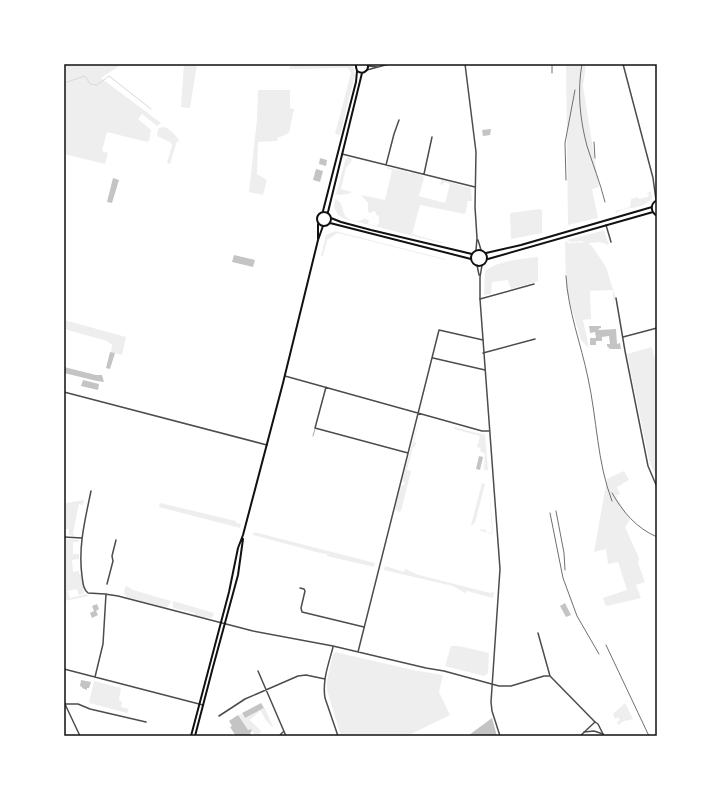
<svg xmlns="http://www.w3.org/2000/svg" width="721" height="800" viewBox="0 0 721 800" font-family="'PT Sans Narrow',sans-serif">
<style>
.green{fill:#eee}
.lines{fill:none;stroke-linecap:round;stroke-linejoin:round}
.stream{stroke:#d9d9d9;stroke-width:1}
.building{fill:#c4c4c4}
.service{stroke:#4c4c4c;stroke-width:0.5}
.minor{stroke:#4c4c4c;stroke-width:1.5}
.tertiary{stroke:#4c4c4c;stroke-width:1.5}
.secondary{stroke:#111;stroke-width:2}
.primary{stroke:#111;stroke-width:2}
.rail{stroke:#707070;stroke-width:1}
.neatline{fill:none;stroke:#111;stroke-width:1.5}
</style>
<rect width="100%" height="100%" fill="#fff"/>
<path class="green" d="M64,64H122L101,78L161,123L157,126L142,114L138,119L151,130L149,141L147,142L107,132L102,151L108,153L105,164L64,154Z
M184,64H197L190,108L181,107Z
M289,64H351L353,65L355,75L340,135L335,134L351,73L348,68L290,69Z
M566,64H586L583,86L599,187L592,189L598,218L568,225Z
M258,90H290V108L294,109L289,133L280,137H278L277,141L258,142L257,174L267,180L263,195L249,192L257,120Z
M162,127C169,127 176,135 180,142L177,141L170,164L167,163L172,145L170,142L157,136L158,129Z
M348,157L352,159L351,162L346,168L341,189L352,192C349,194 340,196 336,194L345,161Z
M387,167L395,169L396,170L397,169L408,172L410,174L411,172L423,176L424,178L419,196L445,203L450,184L444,182L443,185L440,184L442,180L471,188L472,201H468L465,214L420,205L412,234L445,243H441L342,218L338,215L334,207L335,199C346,202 339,217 352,220C357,222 361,221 365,218L367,220H369L368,224L377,226L379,222V216L376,215V212L373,211L372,213L368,212V203L361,195L385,200L392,170L386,168Z
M651,191L652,198C642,211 628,205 616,213L615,211L630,207L631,199L638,197L639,199L648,197L649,194H646Z
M540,209L542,210V233L511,239L510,213Z
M335,231L445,259V260L338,233L327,240L323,256H321L326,235Z
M602,231H604L609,245L600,242L590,243L581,241L571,242L566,240Z
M565,241L569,243L587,242L592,246L606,267L616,299L613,300L614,305H613V290L590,291L591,319L583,320L589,348L581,340L566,289Z
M538,257V281L511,289L508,280L492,282L491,294L484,295L485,271C500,260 521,259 538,257Z
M64,320L126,337L122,355L111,352L112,345L107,341L64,329Z
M652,347L657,367V480L649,460L627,354Z
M420,417L414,442L416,443L415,447H413L407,470L411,471L401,511L399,512L395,509L401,486L404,485L405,483L402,480Z
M454,427L485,435L488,470H484L485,454L480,451L481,448L477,447L480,436L454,429Z
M624,471L629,480L617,487L620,494L616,496L630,520L625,527L639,558L638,563L645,582L636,585L641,598L607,606L605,604L603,598L627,590L618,562L608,564L606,549L594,552L607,479Z
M482,483L489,485L493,533L492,534L481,531L480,529H482L483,531L484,529L486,530V532L492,533L489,485L485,484L475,523H474L473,525H471Z
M84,500L83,505L79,504L73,533L74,536L69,535V529H64L66,503Z
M160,503L236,521V523L241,524L240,528L159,507Z
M254,532L375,563L374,567L327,556V554L320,553L253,535Z
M64,539L79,540V542H73V554H79V559L72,560L73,572L79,571V574H81L84,593L79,595L77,589L68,591L70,598L86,594L89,596L64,601Z
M385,566L404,572L405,569L419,575L490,593L494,592L493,598L467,591L465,593L453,586L384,570Z
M127,586L133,590L171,601L167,608L127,597L124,594L125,587Z
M173,601L214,613L212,618L194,616L195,613L173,608Z
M451,646H459L489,653L488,673L484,676L445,666Z
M335,652L413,670L443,675L439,692L450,715L407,736H341L327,690V681L333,654Z
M94,681L121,688L119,700L122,702L121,707L129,709L127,713L89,703Z
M625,703L633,719L624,721L618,725L617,722L620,720L618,717L615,719L613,714Z
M265,708L273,727H272L265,719L261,711H260L250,720L261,731L260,734L261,736H256L251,729L248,730L238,715L241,714L245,718Z"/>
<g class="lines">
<path class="stream" d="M64,83L85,76L90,84L97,85L109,76L151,109"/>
</g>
<path class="building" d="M491,129L490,135L483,136L482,130Z
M320,158L327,160L326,166L319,164Z
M316,169L323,171L320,182L313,180Z
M113,178L119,180L112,203L107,202Z
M234,255L255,260L253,267L232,262Z
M589,326H601V328L598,329L599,330L616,329L617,344L620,343L621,349H610L607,346V344H610L609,336L602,337V341H596V345H590V338H596L595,332L590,333Z
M110,352L115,353L110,369L106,368Z
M64,367L96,375H102L104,382L97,381L64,373Z
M83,380L99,384L98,390L81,386Z
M479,456L483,457L480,470L476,469Z
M565,603L571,615L566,617L560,606Z
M97,604L99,609L96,611L98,615L92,618L90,613L94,611L92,606Z
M81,680L91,682L89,688H87V690L82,688V687L80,686Z
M261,703L264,708L245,718L242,713Z
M238,715L248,730L251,729L252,731L250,733L252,736H236L230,727L232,726L229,721Z
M492,718L497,736H470L469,735Z"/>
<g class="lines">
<path class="service" d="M313,436L315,429"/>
<path class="minor" d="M465,64L476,152L475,207L477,238L476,250
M623,64L653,178L656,200
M368,66L378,67
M367,70L389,64
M342,154L475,187
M386,165L394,134L399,120
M424,174L432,137
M606,225L611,242
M478,240L481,250
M616,298L625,351L648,466L657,487
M480,299L534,284
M623,337L657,328
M483,353L535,339
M433,358L485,370
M285,376L450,422L482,431H489
M326,387L315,428L408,453
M64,392L267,445
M91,491C85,520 78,547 82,576C83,583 83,589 88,593L105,594L118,596L253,631L333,646L426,668L444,671L499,686H511L544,676H550
M64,537L82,538
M107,584L113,561L112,556L116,540
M300,588L304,589L305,591L301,608L302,612L364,627
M538,633L550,676L595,722
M333,647C329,663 322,680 325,698L338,736
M358,652L439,330L483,340
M64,669L203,705
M258,671L286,736
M95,677L103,644L106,594
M64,702L80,736
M65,704H78L90,709L146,722
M219,716L245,699L298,676L306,675L325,679
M584,732L594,731L603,734
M279,736L283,732"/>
<path class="tertiary" d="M477,265L479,275
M482,265L480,277V299L500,569L491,702L492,711L500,736
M580,736L595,722L598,724L604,736"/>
<path class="secondary" d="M318,239V224
M191,736L229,592L238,548L243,535L283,383L318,240L323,226
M195,736L213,667L238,575L243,539"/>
<path class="primary" d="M357,71C363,75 369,71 368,64
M657,200C650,204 650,211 657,216
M323,211L356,82L357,71L356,67V64
M317 219a7 7 0 1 1 14 0a7 7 0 1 1-14 0Z
M328,212L362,73
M331,218L341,222L371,230L472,254
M330,223L471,259
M471 258a8 8 0 1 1 16 0a8 8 0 1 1-16 0Z
M486,253L521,245L652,207
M488,259L653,212"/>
<path class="rail" d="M552,64V73
M582,64C577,91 580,120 587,146C593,165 600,182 605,202
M594,142L595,158
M566,180L565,143L575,90
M566,276C568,311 581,344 588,378C597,419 597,462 612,501
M612,493C623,512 636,528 657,537
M556,511L564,553L565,570
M550,513L563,578L577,616L599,654
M606,645L649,736"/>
</g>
<rect width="721" height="800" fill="none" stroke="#ffffff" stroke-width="130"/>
<rect x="65" y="65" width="591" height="670" class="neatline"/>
</svg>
